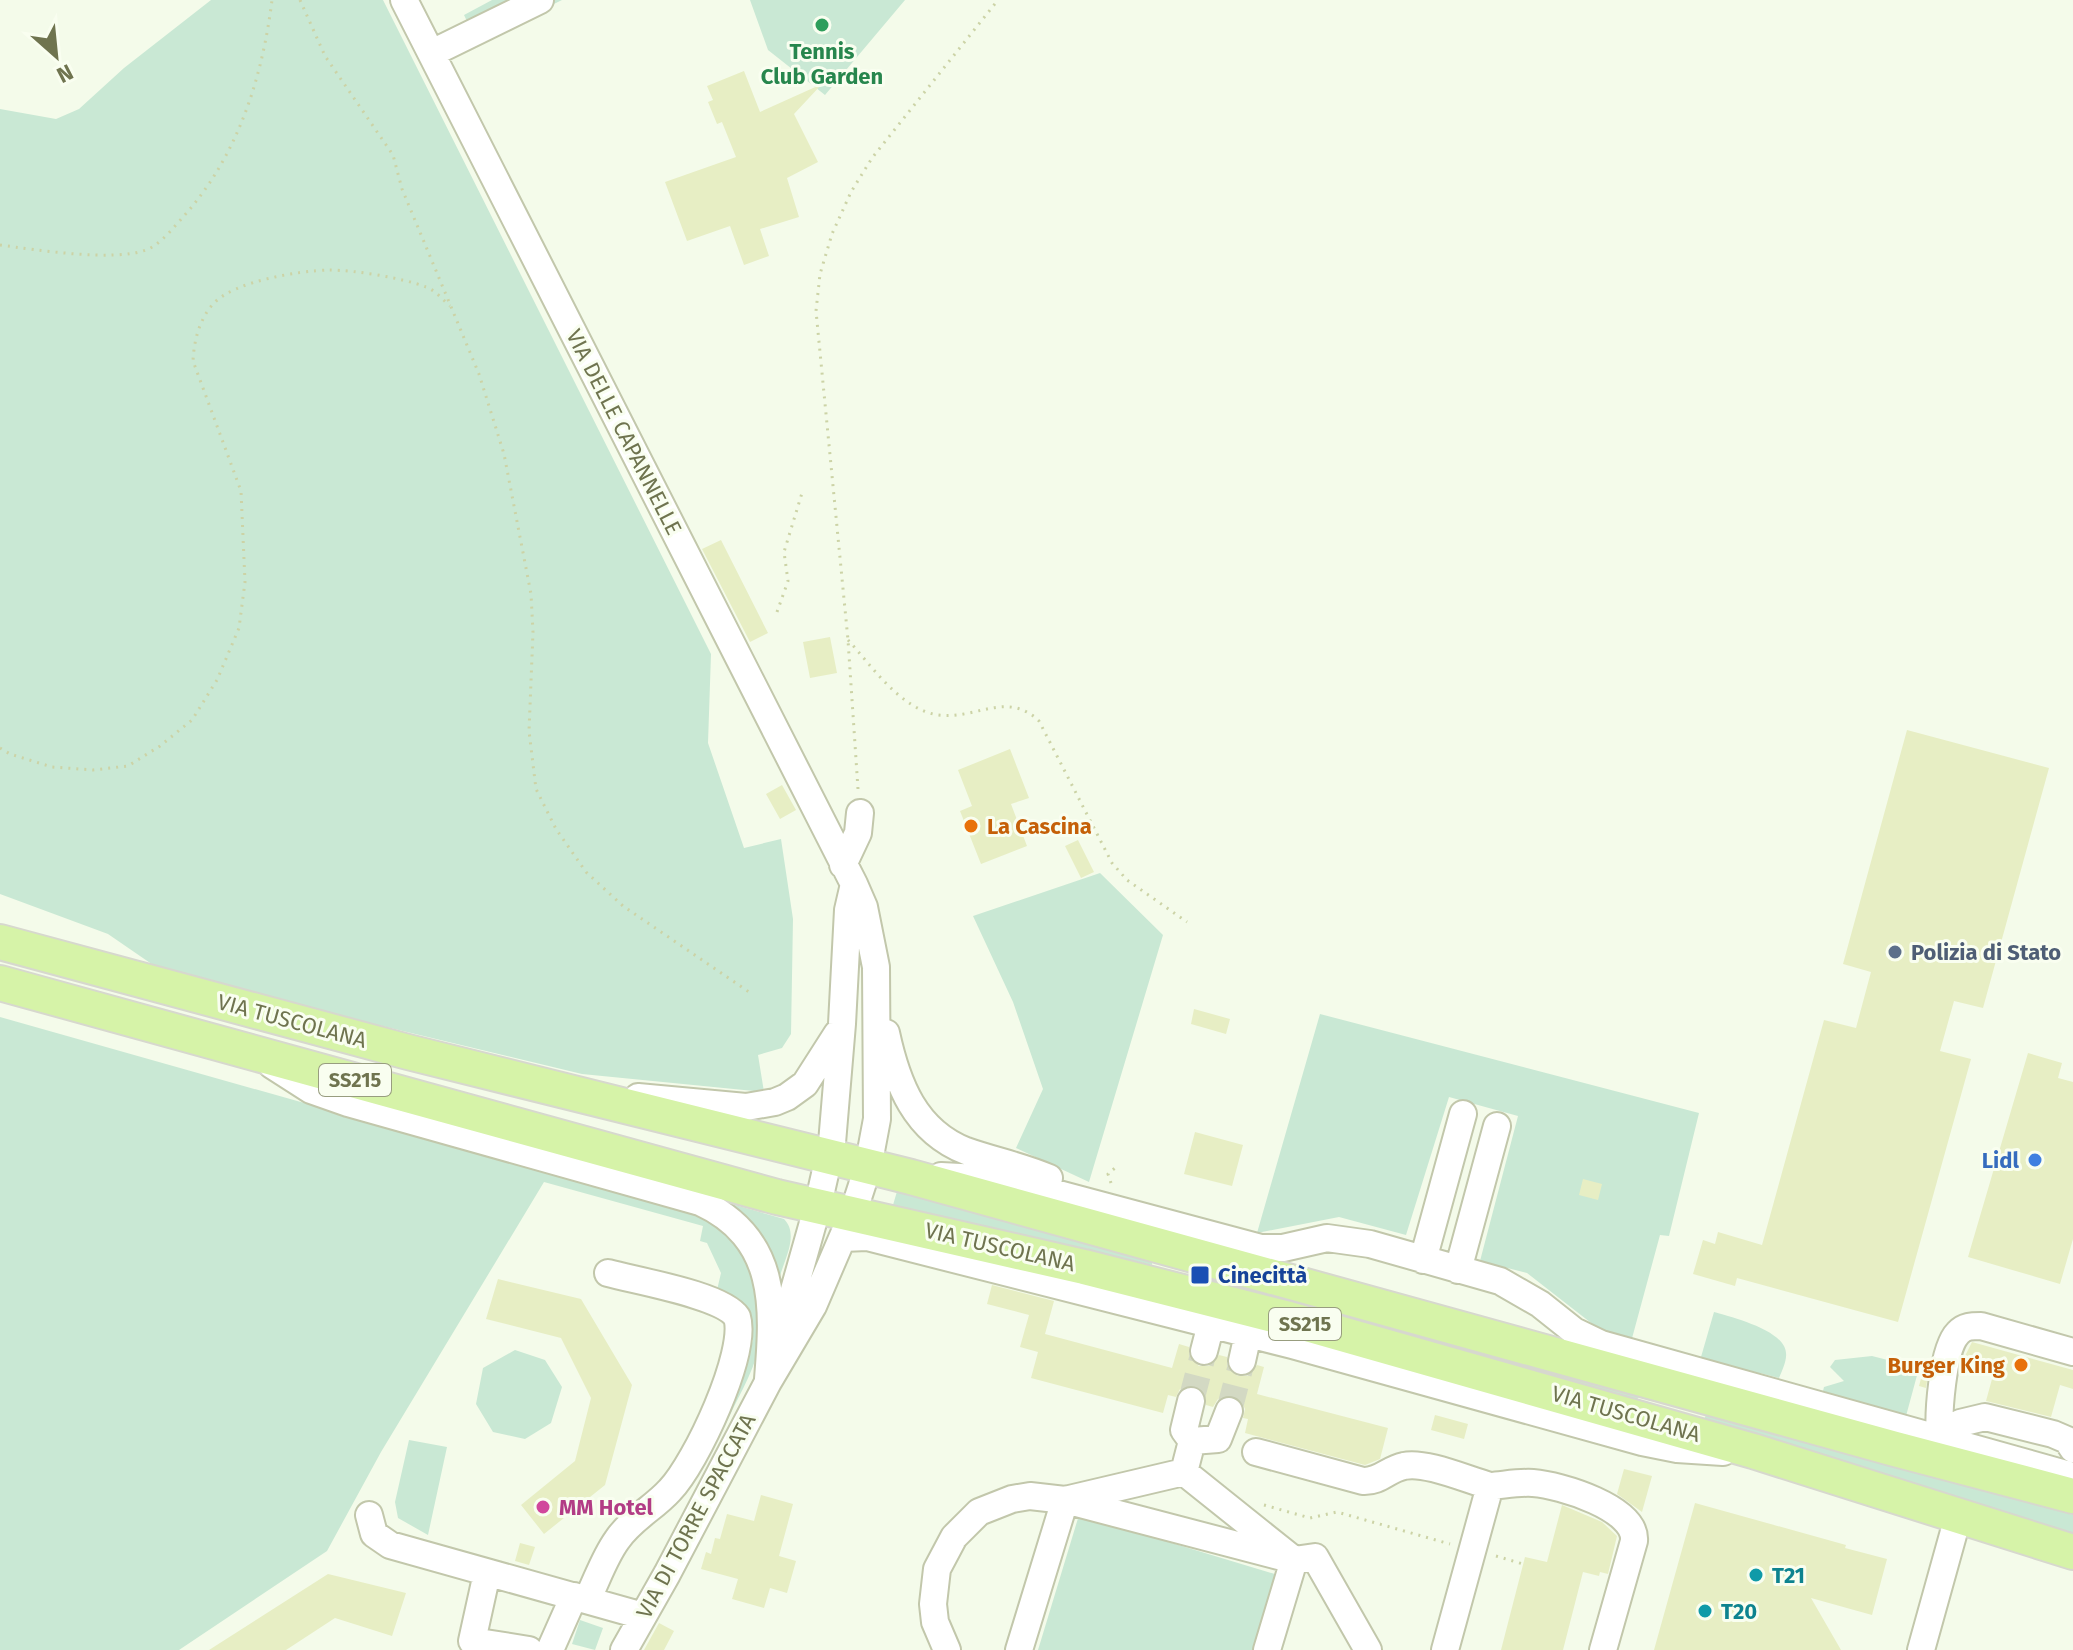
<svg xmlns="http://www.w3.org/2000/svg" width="2073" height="1650" viewBox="0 0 2073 1650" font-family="'Fira Sans',sans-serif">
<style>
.green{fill:#c9e8d4}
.building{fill:#e7eec4}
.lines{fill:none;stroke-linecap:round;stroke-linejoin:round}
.minor-tunnel{stroke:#d3d9c3;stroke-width:26;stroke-dasharray:26 13;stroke-linecap:butt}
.minor-casing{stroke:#c2c7ab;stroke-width:30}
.major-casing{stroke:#d7d8ce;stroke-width:38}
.path{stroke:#ccd3a6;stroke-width:3;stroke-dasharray:2 6;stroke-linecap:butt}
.minor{stroke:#fff;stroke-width:26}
.major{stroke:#d6f3a8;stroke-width:34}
.leisure-dot{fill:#2e9e5b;stroke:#f9fef0;stroke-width:3}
.food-dot{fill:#e8710a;stroke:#f9fef0;stroke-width:3}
.service-dot{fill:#5c6f8a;stroke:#f9fef0;stroke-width:3}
.shop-dot{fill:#3f7fe0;stroke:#f9fef0;stroke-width:3}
.transit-dot{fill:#1a4fb4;stroke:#f9fef0;stroke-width:3}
.hotel-dot{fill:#d1479c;stroke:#f9fef0;stroke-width:3}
.culture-dot{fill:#0f9aa8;stroke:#f9fef0;stroke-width:3}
.labels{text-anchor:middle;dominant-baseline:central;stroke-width:6;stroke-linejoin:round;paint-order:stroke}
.shield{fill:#f9fef0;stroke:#989d7f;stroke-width:2}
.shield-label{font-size:20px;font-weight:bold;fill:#6f744f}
.leisure-label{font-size:22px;font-weight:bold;fill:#27864d;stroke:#f9fef0}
.street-label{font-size:22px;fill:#6f744f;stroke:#f9fef0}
.food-label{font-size:22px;font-weight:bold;fill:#c56008;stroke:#f9fef0;text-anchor:start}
.service-label{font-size:22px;font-weight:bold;fill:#4e5e75;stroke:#f9fef0;text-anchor:start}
.shop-label{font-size:22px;font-weight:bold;fill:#366cbe;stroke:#f9fef0;text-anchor:end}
.transit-label{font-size:22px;font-weight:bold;fill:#164399;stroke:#f9fef0;text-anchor:start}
.hotel-label{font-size:22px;font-weight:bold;fill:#b23c85;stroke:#f9fef0;text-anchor:start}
.culture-label{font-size:22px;font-weight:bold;fill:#0d838f;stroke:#f9fef0;text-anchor:start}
</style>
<rect width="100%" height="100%" fill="#f4fbea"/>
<path class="green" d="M211,0H383L711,654L708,743L744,848L781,839L793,919L791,1034L782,1048L758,1055L764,1092L582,1074L303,1007L156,967L108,934L0,894V109L56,119L79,109L124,68Z
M492,0H562L477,42L464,15Z
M750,0H905L825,95L768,50Z
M1100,873L1163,935L1089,1182L1016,1148L1043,1089L1013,1002L973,916Z
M1320,1014L1699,1113L1669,1236L1660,1235L1631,1342L1604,1333L1527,1273L1480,1261L1518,1116L1449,1097L1406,1235L1339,1217L1257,1233Z
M0,1017L693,1213C738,1237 760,1263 759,1316C759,1326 761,1337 759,1347C753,1374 735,1402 724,1428L753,1340L743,1338C742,1312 744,1299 717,1290L721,1273L707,1243L700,1241L703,1226L544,1182L381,1452L327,1551L179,1650H0Z
M898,1188L1152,1258V1265L893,1205Z
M718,1200L784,1219C799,1234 785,1258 780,1276Z
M1190,1268L1299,1299L1297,1306L1188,1277Z
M1313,1303L1433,1336L1431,1344L1312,1310Z
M1714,1312C1731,1317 1785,1330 1786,1353C1787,1360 1782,1371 1779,1378L1760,1373L1759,1375L1701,1357Z
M1445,1340L1639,1394L1637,1401L1443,1347Z
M515,1350L545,1360L562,1387L551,1423L525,1439L493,1432L476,1404L483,1368Z
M1872,1356L1919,1368L1906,1416L1823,1391L1824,1387L1844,1381L1830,1367L1835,1360Z
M1707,1412L2073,1515V1536L1704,1420Z
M409,1440L447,1447L428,1535L398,1518L395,1502Z
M1079,1515L1278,1575L1256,1650H1038Z
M580,1620L603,1628L595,1650L572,1644Z"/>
<path class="building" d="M744,71L760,112L822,84L794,114L818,162L787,178L799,217L760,229L769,256L744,265L730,226L687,241L665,182L736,157L722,122L717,124L708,102L713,100L707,86Z
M721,540L768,633L750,642L702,549Z
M830,637L837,673L810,678L803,642Z
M1907,730L2049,768L1983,1008L1954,1001L1940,1051L1971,1059L1898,1322L1737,1278L1735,1286L1693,1274L1703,1240L1715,1244L1718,1232L1762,1245L1824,1020L1856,1028L1871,972L1843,964Z
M1010,749L1029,798L1011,804L1027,846L981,864L960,811L972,806L958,770Z
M782,785L796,810L780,819L766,794Z
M1078,840L1094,872L1081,878L1065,846Z
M1194,1009L1230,1019L1226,1034L1191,1024Z
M2028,1053L2062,1063L2058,1078L2073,1082V1239L2060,1284L1968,1257Z
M1195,1132L1243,1145L1232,1186L1184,1174Z
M1583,1179L1602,1184L1598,1200L1579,1195Z
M498,1279L581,1299L632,1385L605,1485L544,1534L521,1505L575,1461L591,1398L561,1338L486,1319Z
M992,1285L1054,1301L1045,1334L1172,1368L1179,1344L1189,1347V1356L1199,1366H1209L1219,1355L1227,1357V1367L1238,1376H1248L1257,1365L1264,1367L1257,1394L1388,1428L1380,1459L1365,1465L1245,1433L1248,1419L1243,1418L1245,1409L1241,1400L1227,1395L1218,1399L1213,1407L1206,1405L1203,1390L1194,1385L1180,1389L1176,1397L1168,1395L1163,1413L1031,1378L1038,1352L1020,1347L1029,1315L987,1304Z
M1972,1342L2073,1370V1389L2060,1385L2051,1417L1986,1401L1995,1368L1963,1360Z
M1926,1360L1930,1361L1926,1388L1919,1386Z
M1435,1415L1468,1424L1464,1439L1431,1430Z
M1624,1469L1652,1476L1642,1512L1617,1494Z
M761,1495L793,1504L779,1556L796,1561L787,1593L770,1588L764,1608L732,1599L738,1579L701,1569L706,1552L711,1554L715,1538L720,1539L727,1514L754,1521Z
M1695,1503L1846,1545L1845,1548L1887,1559L1872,1615L1811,1598L1841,1650H1654Z
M1562,1505L1602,1522L1617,1536L1608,1574L1600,1572L1599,1576L1583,1572L1563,1650H1501L1525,1557L1547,1562Z
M520,1543L535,1547L529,1565L515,1561Z
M328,1574L406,1593L392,1636L335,1618L286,1650H209Z
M659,1623L674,1631L664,1650H644Z"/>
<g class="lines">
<path class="minor-tunnel" d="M1191,1401L1204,1351
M1229,1411L1242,1361"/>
<g class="minor-casing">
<path id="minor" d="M404,0L854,884L864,907L876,967L877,1119L868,1167L853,1213L813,1306L768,1382L667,1574L624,1650
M432,53L540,0
M843,865L858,833L860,813
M886,1033C897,1084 915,1131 966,1151C994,1161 1022,1166 1049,1178
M272,1065L311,1090L348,1103L700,1202C778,1238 774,1306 768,1379
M638,1097L746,1107L775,1102L787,1097L805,1084L837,1034
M941,1176L979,1178L1040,1189L1261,1248H1283L1327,1238L1370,1244L1500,1281L1540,1304L1574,1331L1601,1344L2073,1476
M843,1238L867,1237L1292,1345L1642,1442L1677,1449L1723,1452
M1423,1260L1463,1114
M1458,1270L1497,1126
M781,1336L818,1205L832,1143L842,1024L848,910L854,884
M1204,1351L1211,1324
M1242,1361L1248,1334
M1191,1401L1184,1430L1192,1441
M1940,1438C1938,1415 1942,1349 1958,1333C1964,1326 1972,1326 1981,1326L2073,1352
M1940,1438L1960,1423L1985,1417L2053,1434L2067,1440L2073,1449
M1256,1452L1363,1481C1380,1482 1388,1469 1404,1466C1425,1461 1468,1480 1490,1486L1445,1650
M1184,1472L1294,1560L1315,1557L1368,1650
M1490,1486C1504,1485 1519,1482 1533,1483C1560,1485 1637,1508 1634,1541L1603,1650
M369,1515L374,1534L390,1545L643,1616
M587,1600C597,1580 604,1558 617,1540C631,1519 654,1508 670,1490C696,1463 748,1352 737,1317C722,1295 637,1281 608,1273
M472,1641L487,1573
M472,1641L529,1650
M550,1650L574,1596
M947,1650L935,1622L933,1604L937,1569L954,1537L979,1512L1012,1499L1030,1496L1065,1500L1184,1472L1192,1441L1218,1439L1229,1411
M1019,1650L1065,1500L1294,1560L1267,1650
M1921,1650L1958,1517"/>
</g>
<g class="major-casing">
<path id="major" d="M0,942L408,1052L911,1177L1895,1449L2073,1496
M0,983L777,1197L1084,1267L1289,1319L1753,1451L2073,1552"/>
</g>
<path class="path" d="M300,0L325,56L393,155L402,189L479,374L504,454L531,594L533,632L529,731L536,789L556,829L586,872L623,906L749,992
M0,245C37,250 113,262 146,250C160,245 173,228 183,217C237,157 262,80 272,0
M777,612L788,581L784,552L802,493
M848,640C872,666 900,709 938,715C976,720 1007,690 1039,721L1112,863L1127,880L1187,922
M0,748L10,754L52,767L93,770L128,766L160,746L192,720L217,680L239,628L245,582L241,491L193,361C194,341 199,320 213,304C234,281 298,271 329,270C354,270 403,278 426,287C435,290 443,300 450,306
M858,789L848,640L816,311L820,274L832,234L851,192L872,158L998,0
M1111,1183L1108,1174L1115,1168
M1264,1505L1310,1518L1337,1512L1450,1544
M1496,1556L1523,1564"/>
<use href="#minor" class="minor"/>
<use href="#major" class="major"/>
</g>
<circle class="leisure-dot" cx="822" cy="25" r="8"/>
<g class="food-dot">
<circle cx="971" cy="826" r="8"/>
<circle cx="2021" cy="1365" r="8"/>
</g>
<circle class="service-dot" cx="1895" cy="952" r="8"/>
<circle class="shop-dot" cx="2035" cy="1160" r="8"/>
<rect class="transit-dot" x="1190" y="1265" width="20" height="20" rx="4"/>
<circle class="hotel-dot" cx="543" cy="1507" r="8"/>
<g class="culture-dot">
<circle cx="1756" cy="1575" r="8"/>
<circle cx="1705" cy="1611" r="8"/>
</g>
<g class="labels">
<g class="shield">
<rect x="319" y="1064" width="72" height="32" rx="6"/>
<rect x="1269" y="1308" width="72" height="32" rx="6"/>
</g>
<g class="shield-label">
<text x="355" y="1080">SS215</text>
<text x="1305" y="1324">SS215</text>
</g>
<g class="leisure-label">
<text x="822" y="51">Tennis<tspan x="822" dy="25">Club Garden</tspan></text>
</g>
<g class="street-label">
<text transform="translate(624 432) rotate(63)">VIA DELLE CAPANNELLE</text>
<text transform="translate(292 1021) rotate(15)">VIA TUSCOLANA</text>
<text transform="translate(1000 1247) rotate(13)">VIA TUSCOLANA</text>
<text transform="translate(1626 1414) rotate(16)">VIA TUSCOLANA</text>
<text transform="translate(696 1516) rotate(-62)">VIA DI TORRE SPACCATA</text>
</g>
<g class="food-label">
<text x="987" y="826">La Cascina</text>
<text x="2005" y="1365" text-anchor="end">Burger King</text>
</g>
<g class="service-label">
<text x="1911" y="952">Polizia di Stato</text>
</g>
<g class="shop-label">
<text x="2019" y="1160">Lidl</text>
</g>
<g class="transit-label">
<text x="1218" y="1275">Cinecittà</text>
</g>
<g class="hotel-label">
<text x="559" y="1507">MM Hotel</text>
</g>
<g class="culture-label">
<text x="1772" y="1575">T21</text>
<text x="1721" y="1611">T20</text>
</g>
</g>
<g transform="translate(56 56) rotate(153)" stroke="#f9fef0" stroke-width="6" paint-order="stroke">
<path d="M0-6L14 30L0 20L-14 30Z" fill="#6f744f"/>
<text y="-12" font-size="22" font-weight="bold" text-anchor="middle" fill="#6f744f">N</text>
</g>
</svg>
